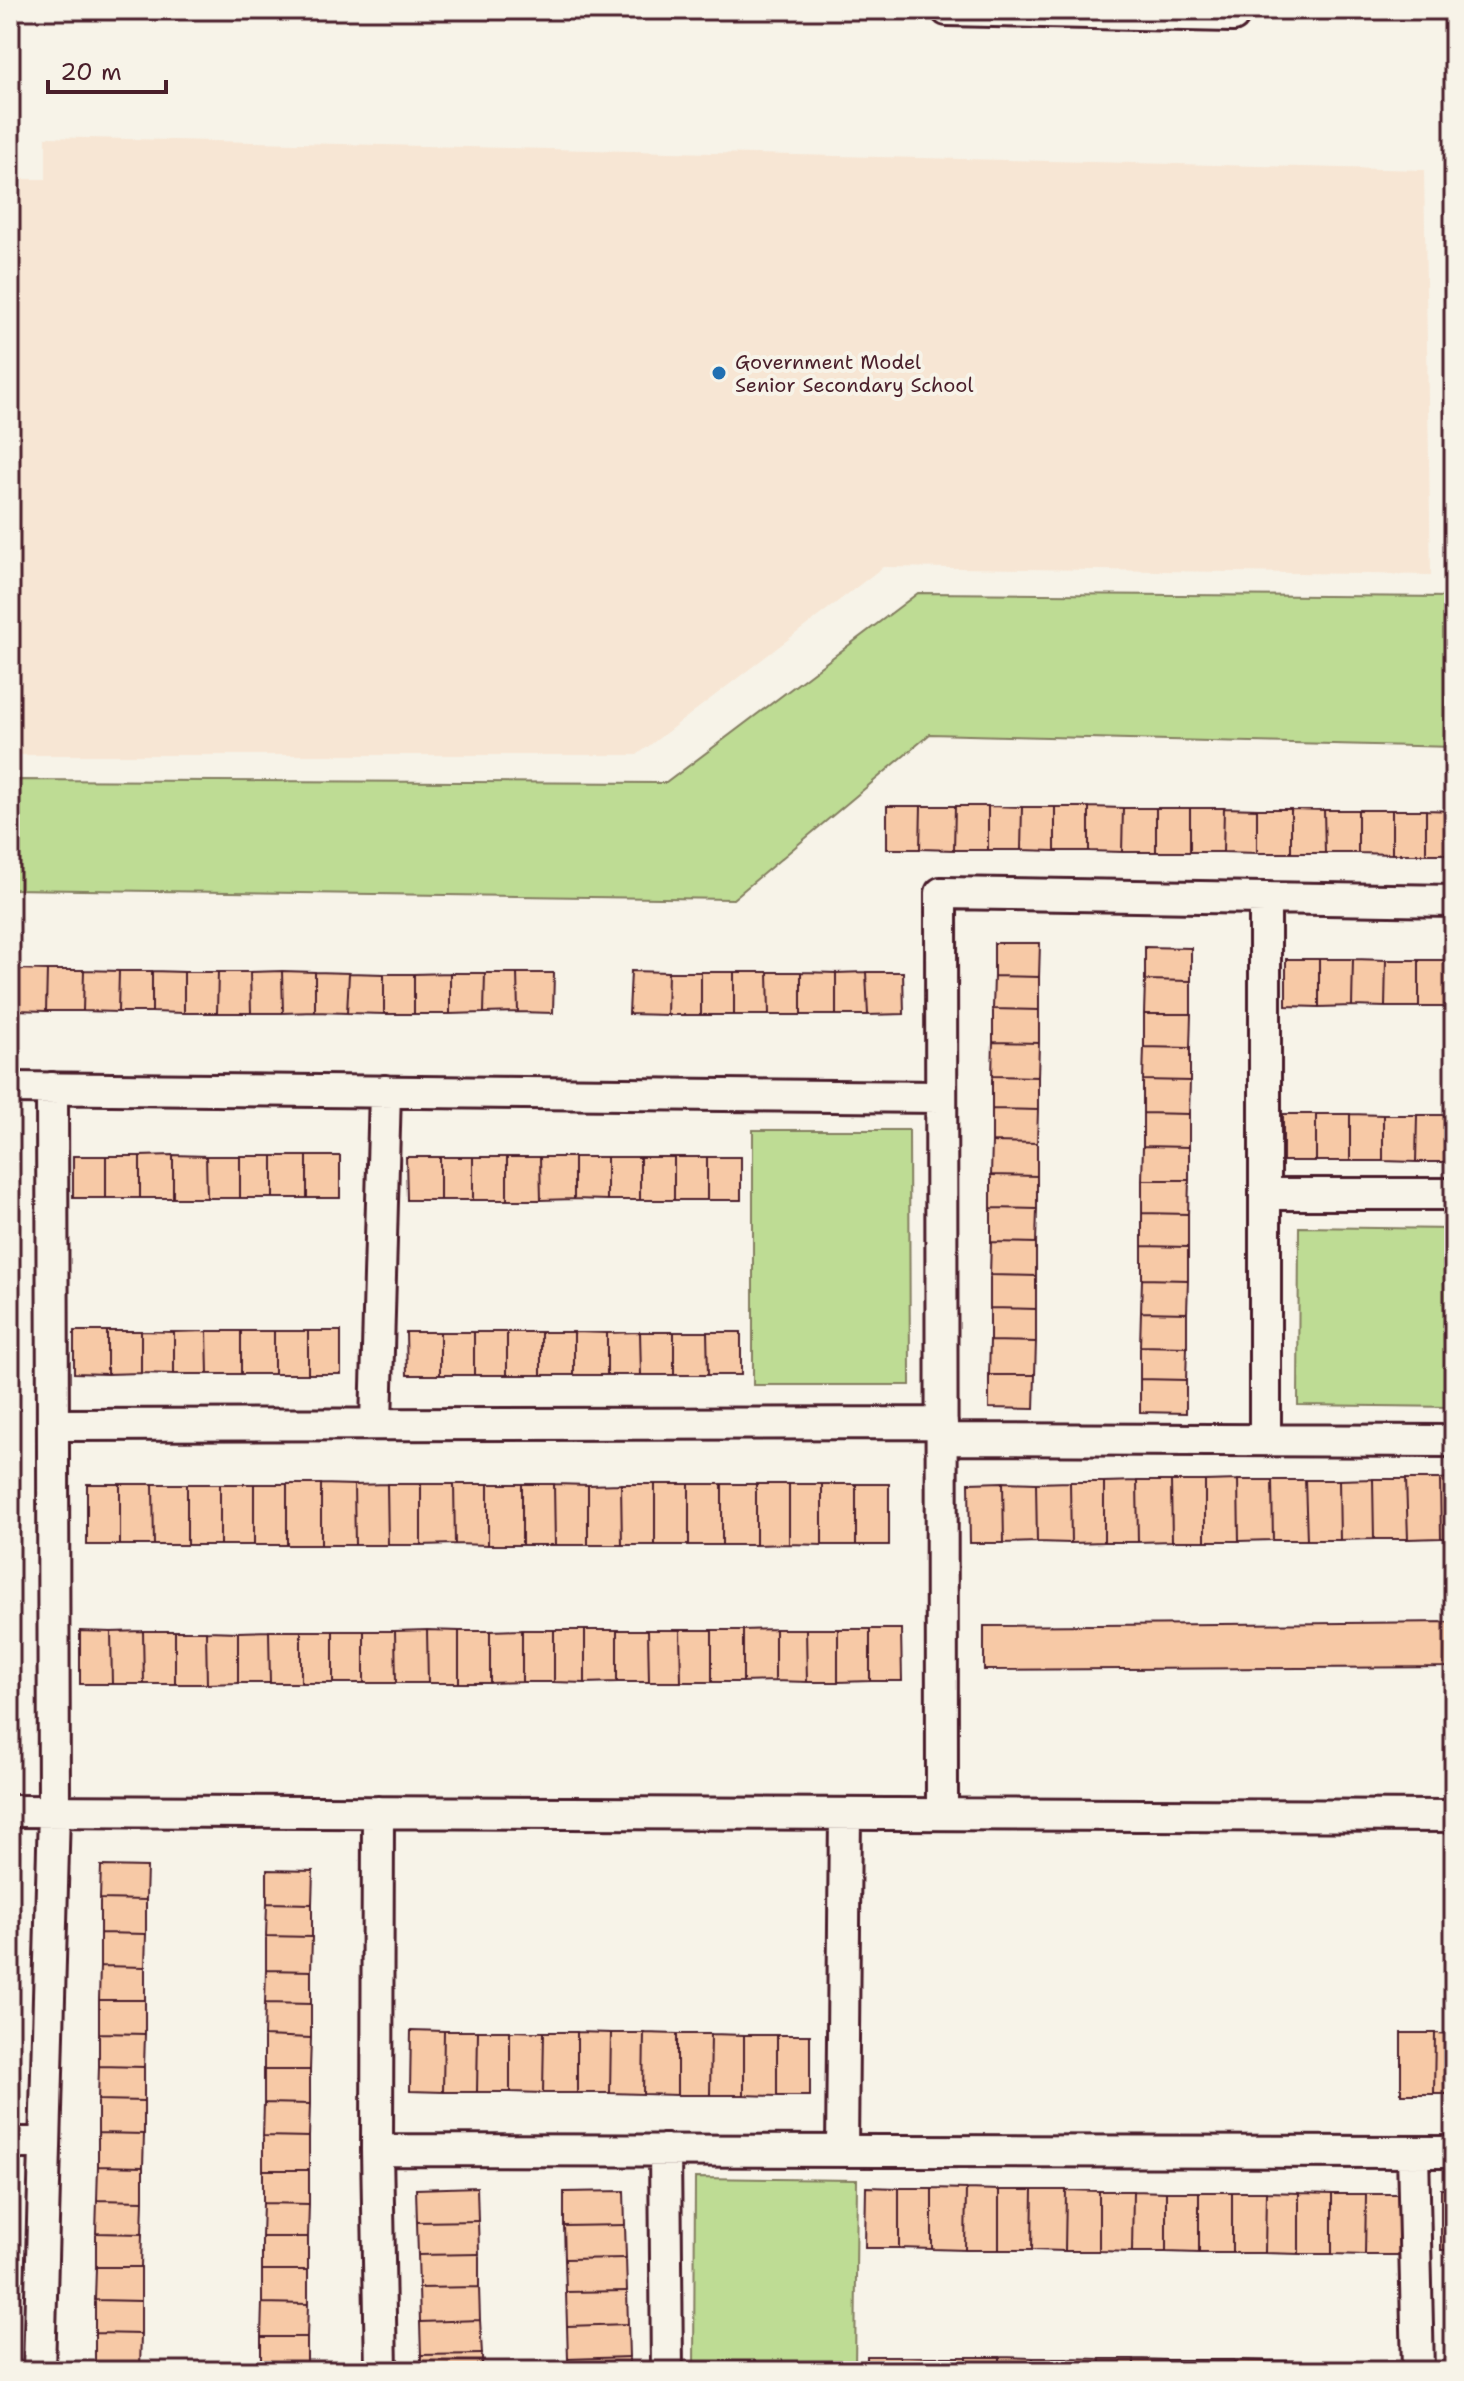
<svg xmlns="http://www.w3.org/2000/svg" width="1464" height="2381" viewBox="0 0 1464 2381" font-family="'Shantell Sans',sans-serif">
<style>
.built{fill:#f7e6d4}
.green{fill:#bedc94;stroke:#847e60;stroke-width:2}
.building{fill:#f7c9a6;stroke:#4a1f2b;stroke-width:2}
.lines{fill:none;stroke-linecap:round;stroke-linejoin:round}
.minor-casing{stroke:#4a1f2b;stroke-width:36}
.minor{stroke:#f7f3e8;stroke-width:30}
.poi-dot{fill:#1f6fb2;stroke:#f7f3e8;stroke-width:3}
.labels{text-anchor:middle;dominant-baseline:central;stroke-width:8;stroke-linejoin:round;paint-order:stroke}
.poi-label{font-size:20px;fill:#4a1f2b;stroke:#f7f3e8;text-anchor:start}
</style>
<rect width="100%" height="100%" fill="#f7f3e8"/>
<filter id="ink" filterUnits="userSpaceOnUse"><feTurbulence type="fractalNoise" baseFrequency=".0125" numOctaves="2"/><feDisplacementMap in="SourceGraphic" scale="16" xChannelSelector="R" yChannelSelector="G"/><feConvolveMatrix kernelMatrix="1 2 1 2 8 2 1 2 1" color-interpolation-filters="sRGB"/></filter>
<g filter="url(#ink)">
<path class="built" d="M46,137L1424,170L1431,575L883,567L637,755H10V179H46Z"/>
<path class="green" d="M918,593L1454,597V747L930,734L733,899L10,889L12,780L666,783Z
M753,1130H909L910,1385H753Z
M1299,1227L1454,1229V1407L1298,1405Z
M695,2178L857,2180L855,2371H694Z"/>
<path class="building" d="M887,806H921L920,849H887Z
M921,806H955L954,850L920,849Z
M955,806H988V850H954Z
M988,806L1022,807L1021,850H988Z
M1022,807H1055V851L1021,850Z
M1055,807H1089V851H1055Z
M1089,807L1123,808L1122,852L1089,851Z
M1123,808H1156V852H1122Z
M1156,808H1190V852H1156Z
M1190,808H1224L1223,852H1190Z
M1224,808L1257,809V853L1223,852Z
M1257,809H1291V853H1257Z
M1291,809L1324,810L1325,853H1291Z
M1324,810H1358V853H1325Z
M1358,810H1392V854L1358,853Z
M1392,810H1426V854H1392Z
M1426,810L1454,811V854H1426Z
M994,943H1040L1039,977L994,976Z
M1145,947L1191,948V981L1145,980Z
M1286,959H1319V1007L1286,1006Z
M1319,959H1353L1352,1006L1319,1007Z
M1353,959L1386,960L1385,1007L1352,1006Z
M1386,960H1419V1007H1385Z
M1419,960H1452V1007H1419Z
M10,969H15L16,1010H10Z
M15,969L47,970L46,1011L16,1010Z
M47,970H84L83,1011H46Z
M84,970L119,971L118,1012L83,1011Z
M119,971H152V1012H118Z
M152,971L184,972V1013L152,1012Z
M282,971L283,1013H251L250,972Z
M282,971L315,972V1012L283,1013Z
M631,971L668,972L667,1015L629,1014Z
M184,972H218L217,1013H184Z
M218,972H250L251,1013H217Z
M315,972L349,973L347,1013L315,1012Z
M668,972H701V1015H667Z
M701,972H734V1015H701Z
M734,972H768L769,1015H734Z
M768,972H801V1015H769Z
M801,972L836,973V1015H801Z
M866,972L868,1015H836V973Z
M866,972H903L904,1014L868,1015Z
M349,973L384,974V1014L347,1013Z
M450,973H485L484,1013L450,1014Z
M450,973V1014H414V974Z
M485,973H517L518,1012L484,1013Z
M517,973H554L553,1013L518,1012Z
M384,974H414V1014H384Z
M994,976L1039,977V1010L993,1009Z
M1145,980L1191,981V1014H1144Z
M993,1009L1039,1010V1043L993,1042Z
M1144,1014H1191L1190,1048L1144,1047Z
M993,1042L1039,1043L1038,1077L992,1076Z
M1144,1047L1190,1048V1081L1143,1080Z
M992,1076L1038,1077V1110L992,1109Z
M1143,1080L1190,1081L1189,1114L1143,1113Z
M992,1109L1038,1110L1037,1143L992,1142Z
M1143,1113L1189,1114V1147L1143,1146Z
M1283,1114H1316V1161H1283Z
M1316,1114H1350V1161H1316Z
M1350,1114L1383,1115V1161H1350Z
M1383,1115H1417L1416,1162L1383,1161Z
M1417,1115H1449L1450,1162H1416Z
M1449,1115H1454V1162H1450Z
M992,1142L1037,1143V1176L991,1175Z
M1143,1146L1189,1147V1180H1142Z
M173,1155V1198H140V1156Z
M173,1155L206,1156L207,1198H173Z
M73,1156H106V1198H73Z
M106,1156H140V1198H106Z
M206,1156H240V1198H207Z
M240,1156H273V1198H240Z
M273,1156H307V1198H273Z
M307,1156H340V1198H307Z
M406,1157H440V1200H407Z
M440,1157H473V1200H440Z
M473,1157H507V1200H473Z
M507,1157H540L541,1200H507Z
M540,1157H574V1199L541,1200Z
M574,1157H607V1200L574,1199Z
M607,1157H640V1200H607Z
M640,1157H674V1200H640Z
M674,1157H707V1200H674Z
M707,1157H741V1200H707Z
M991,1175L1037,1176V1209L991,1208Z
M1142,1180H1189L1188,1214L1142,1213Z
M991,1208L1037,1209L1036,1243L991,1242Z
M1142,1213L1188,1214V1247L1142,1246Z
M991,1242L1036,1243V1276L990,1275Z
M1142,1246L1188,1247V1280L1142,1279Z
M990,1275L1036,1276V1309L990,1308Z
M1142,1279L1188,1280L1187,1313L1141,1312Z
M990,1308L1036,1309V1342L990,1341Z
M1141,1312L1187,1313V1347L1140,1346Z
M74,1331H107V1374L74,1373Z
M107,1331H141V1373L107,1374Z
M141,1331L174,1332V1374L141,1373Z
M207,1331L208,1374H174V1332Z
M207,1331H241V1374H208Z
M241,1331H274V1374H241Z
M274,1331H308V1374H274Z
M308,1331H341V1374H308Z
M406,1332H440V1375H407Z
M440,1332H474V1375H440Z
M474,1332H507V1375H474Z
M507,1332H541V1375H507Z
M541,1332H574V1375H541Z
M574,1332L607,1333V1375H574Z
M640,1332H674V1375H641Z
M640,1332L641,1375H607V1333Z
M674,1332H707L708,1375H674Z
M707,1332H741V1375H708Z
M990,1341L1036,1342L1035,1375H989Z
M1140,1346L1187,1347L1186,1380L1140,1379Z
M989,1375H1035L1034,1409L989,1408Z
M1140,1379L1186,1380V1413L1140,1412Z
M1454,1478V1538H1441L1440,1479Z
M1373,1479H1406L1408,1539H1374Z
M1373,1479L1374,1539L1340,1540L1339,1480Z
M1406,1479H1440L1441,1538L1408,1539Z
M1238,1480H1272L1273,1540L1239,1541Z
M1238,1480L1239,1541H1205V1481Z
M1272,1480H1305L1307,1540H1273Z
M1305,1480H1339L1340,1540H1307Z
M1137,1481L1138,1542H1104V1482Z
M1137,1481H1171L1172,1541L1138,1542Z
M1171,1481H1205V1541H1172Z
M1003,1482L1004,1543H970L969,1483Z
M1003,1482L1036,1483L1037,1542L1004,1543Z
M1070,1482H1104V1542L1071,1543Z
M1070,1482L1071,1543L1037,1542L1036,1483Z
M87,1484H120V1545H87Z
M120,1484H153L154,1545H120Z
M153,1484H187V1545H154Z
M187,1484H220V1545H187Z
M220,1484H254V1545H220Z
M254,1484H287V1545H254Z
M287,1484H321V1545H287Z
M321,1484L354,1485L355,1545H321Z
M387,1484H421V1545H388Z
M387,1484L388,1545H355L354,1485Z
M421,1484H454L455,1544L421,1545Z
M454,1484H488V1545L455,1544Z
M488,1484H522V1545H488Z
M522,1484H554L555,1545H522Z
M554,1484L588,1485V1545H555Z
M621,1484L622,1545H588V1485Z
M621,1484H655V1545H622Z
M655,1484H689V1545H655Z
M689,1484H722V1545H689Z
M722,1484H756V1545H722Z
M756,1484H789V1544L756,1545Z
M789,1484H822V1545L789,1544Z
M822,1484H856V1545H822Z
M856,1484H889V1545H856Z
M1454,1622V1667L984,1670V1626Z
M775,1629H806L807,1682L775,1681Z
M775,1629V1681L743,1682V1630Z
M806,1629H838V1682H807Z
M838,1629H870V1681L838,1682Z
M870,1629H901L902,1681H870Z
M427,1630L459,1631V1683H428Z
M427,1630L428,1683H396L395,1631Z
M522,1630V1682L490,1683V1631Z
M522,1630H554V1682H522Z
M554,1630H585V1683L554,1682Z
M585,1630H617V1682L585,1683Z
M617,1630H648L649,1682H617Z
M648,1630H680L681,1682H649Z
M680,1630H712V1682H681Z
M712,1630H743V1682H712Z
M80,1631L111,1632L112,1684H80Z
M143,1631L144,1684H112L111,1632Z
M143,1631H175V1684H144Z
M175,1631H206L207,1684H175Z
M206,1631L238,1632V1683L207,1684Z
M269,1631L270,1683H238V1632Z
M269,1631H301V1683H270Z
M301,1631H333V1683H301Z
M333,1631H364V1683H333Z
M364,1631H395L396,1683H364Z
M459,1631H490V1683H459Z
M101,1866L147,1867L146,1900L100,1899Z
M267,1870L313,1871L312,1904L267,1903Z
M100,1899L146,1900V1934L100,1933Z
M267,1903L312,1904V1937L266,1936Z
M100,1933L146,1934L145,1967L100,1966Z
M266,1936L312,1937L311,1971L266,1970Z
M100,1966L145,1967V2000H99Z
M266,1970L311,1971V2004L265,2003Z
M99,2000H145V2034L99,2033Z
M265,2003L311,2004V2038L264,2036Z
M411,2030L444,2031L443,2092L410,2091Z
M444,2031H478L477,2092H443Z
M478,2031H510V2092H477Z
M510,2031L544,2032L543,2093L510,2092Z
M544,2032H577V2093H543Z
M577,2032L611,2033L610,2093H577Z
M99,2033L145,2034L144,2067L99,2066Z
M611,2033H644L643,2094L610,2093Z
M644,2033L677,2034V2095L643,2094Z
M1401,2033H1435L1434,2094H1401Z
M1435,2033L1454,2034V2094H1434Z
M677,2034H711L710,2095H677Z
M711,2034L744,2035V2095H710Z
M744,2035H777V2096L744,2095Z
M777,2035H810V2096H777Z
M264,2036L311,2038L310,2070H264Z
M99,2066L144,2067V2101L98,2100Z
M264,2070H310V2104L264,2103Z
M98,2100L144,2101V2134L98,2133Z
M264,2103L310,2104L309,2137L263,2136Z
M98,2133L144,2134L143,2167L98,2166Z
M263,2136L309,2137V2170H263Z
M98,2166L143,2167V2201L97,2200Z
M263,2170H309V2204L263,2203Z
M477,2187L478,2221L417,2222L416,2189Z
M866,2187L899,2188V2248H865Z
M899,2188H932V2249L899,2248Z
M932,2188L966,2189L965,2250L932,2249Z
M966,2189L999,2190V2250H965Z
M1441,2189H1454V2250H1441Z
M999,2190H1033L1032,2250H999Z
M1033,2190H1066L1065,2251L1032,2250Z
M1066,2190L1099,2191V2251H1065Z
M624,2191L625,2225L564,2226V2192Z
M1099,2191H1133L1132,2252L1099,2251Z
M1133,2191L1166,2192V2252H1132Z
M1166,2192H1199V2253L1166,2252Z
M1199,2192H1232V2253H1199Z
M1232,2192H1266L1265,2253H1232Z
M1266,2192L1299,2193V2254L1265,2253Z
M1299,2193L1332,2194V2254H1299Z
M1332,2194H1366L1365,2255L1332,2254Z
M1366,2194H1399V2255H1365Z
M97,2200L143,2201L142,2234L96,2233Z
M263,2203L309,2204L308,2237H262Z
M478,2221L479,2254L418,2255L417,2222Z
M625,2225L626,2258L565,2259L564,2226Z
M96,2233L142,2234L141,2267H96Z
M262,2237H308V2270H262Z
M479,2254V2287L419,2288L418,2255Z
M626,2258L627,2291L566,2292L565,2259Z
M96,2267H141V2301L95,2300Z
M262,2270H308V2304L262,2303Z
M479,2287L480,2320L420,2322L419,2288Z
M627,2291L628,2324L567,2326L566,2292Z
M95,2300L141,2301V2334L95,2333Z
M262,2303L308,2304L307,2337H261Z
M480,2320L482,2354L421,2355L420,2322Z
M628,2324L629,2357L568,2359L567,2326Z
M95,2333L141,2334L140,2368L95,2367Z
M261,2337H307V2371L261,2370Z
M482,2354V2371H421V2355Z
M867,2356H900V2371H867Z
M900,2356L934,2357V2371H900Z
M629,2357V2371H569L568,2359Z
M934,2357H967V2371H934Z
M967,2357H1000V2371H967Z
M1000,2357L1033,2358V2371H1000Z
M1033,2358H1067V2371H1033Z
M1067,2358L1100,2359V2371H1067Z
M1100,2359H1134V2371H1100Z
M1134,2359L1167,2360V2371H1134Z
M1167,2360H1200V2371H1167Z
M1200,2360H1234V2371H1200Z
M1234,2360L1267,2361V2371H1234Z
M1267,2361H1300V2371H1267Z
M1300,2361L1333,2362V2371H1300Z
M1333,2362H1367V2371H1333Z
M1367,2362H1400V2371H1367Z
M95,2367L140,2368V2371H95Z"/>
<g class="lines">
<g class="minor-casing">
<path id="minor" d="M947,10L1233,16V10
M1265,898V1440
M10,1088L941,1097
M1265,1194H1454
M376,1424L385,1091
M53,1425L942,1423
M942,1439L1454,1441
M10,1811L1454,1816
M378,1812L377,2150L381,2371
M942,1814L941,893L1454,901
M10,2143H45
M377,2150L1454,2152
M665,2150L667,2371
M842,2151L845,1814
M1413,2152L1418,2371
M39,2371L54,1811L52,1088"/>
</g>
<use href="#minor" class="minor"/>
</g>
</g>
<circle class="poi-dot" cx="719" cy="373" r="8"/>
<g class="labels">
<g class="poi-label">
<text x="735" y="362">Government Model<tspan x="735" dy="23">Senior Secondary School</tspan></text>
</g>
</g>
<rect width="1464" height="2381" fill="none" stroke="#f7f3e8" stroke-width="40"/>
<rect x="20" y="20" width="1424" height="2341" fill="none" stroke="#4a1f2b" stroke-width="3" filter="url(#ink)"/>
<path d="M48 80v12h118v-12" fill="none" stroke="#4a1f2b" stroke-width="4"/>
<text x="60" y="80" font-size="24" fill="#4a1f2b" stroke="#f7f3e8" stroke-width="6" paint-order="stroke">20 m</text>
</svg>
